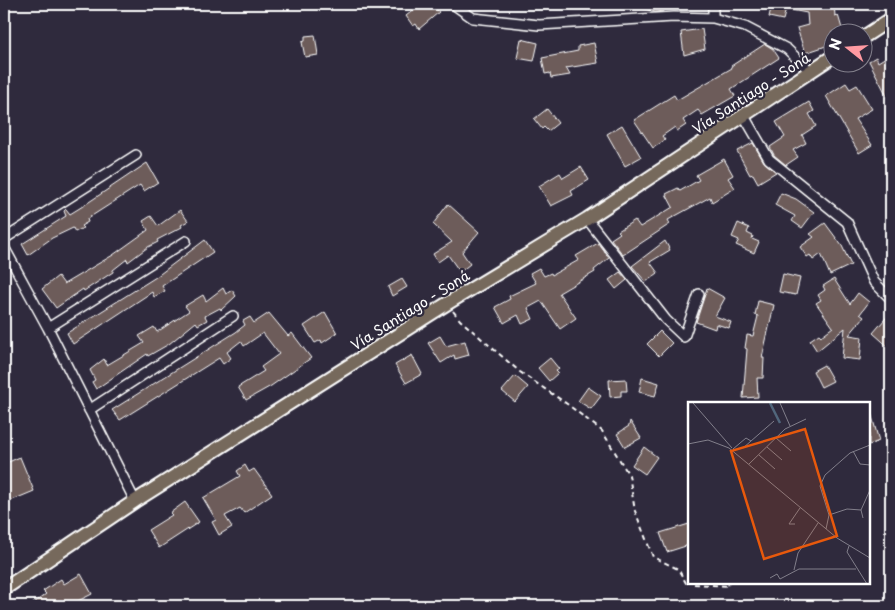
<svg xmlns="http://www.w3.org/2000/svg" width="895" height="610" viewBox="0 0 895 610" font-family="'Playpen Sans',sans-serif">
<style>
.building{fill:#6d5b5a;stroke:#fff}
.lines{fill:none;stroke-linecap:round;stroke-linejoin:round}
.minor-casing{stroke:#fff;stroke-width:12}
.primary-casing{stroke:#fff;stroke-width:16}
.path{stroke:#fff;stroke-width:2;stroke-dasharray:5 4;stroke-linecap:butt}
.minor{stroke:#2f2a3d;stroke-width:9}
.primary{stroke:#76695c;stroke-width:12}
.labels{text-anchor:middle;dominant-baseline:central;stroke-width:4.5;stroke-linejoin:round;paint-order:stroke}
.street-label{font-size:14px;fill:#fff;stroke:#2f2a3d}
.inset-river{fill:none;stroke:#51667c;stroke-width:2.5}
.inset-road{fill:none;stroke:#827f8b;stroke-width:1}
.view{fill:#e8590c;fill-opacity:0.15;stroke:#e8590c;stroke-width:2.5}
.inset-edge{fill:none;stroke:#fff;stroke-width:2.5}
</style>
<rect width="100%" height="100%" fill="#2f2a3d"/>
<filter id="ink" filterUnits="userSpaceOnUse"><feTurbulence type="fractalNoise" baseFrequency=".02" numOctaves="2"/><feDisplacementMap in="SourceGraphic" scale="10" xChannelSelector="R" yChannelSelector="G"/><feConvolveMatrix kernelMatrix="1 2 1 2 8 2 1 2 1" color-interpolation-filters="sRGB"/></filter>
<g filter="url(#ink)">
<path class="building" d="M421,4H432L439,12L419,29L416,24L413,26L406,16Z
M634,4H666L664,11L655,12L634,6Z
M772,4H834L835,16L838,15L843,32H832V44L805,53L797,28L808,25L807,13L786,9L783,20L769,17Z
M702,29L705,49L684,55L681,32Z
M315,35L318,55L305,57L302,42L305,41V36Z
M521,39L538,43L534,61L517,58Z
M594,43L598,63L566,68L570,75L551,78L550,73L545,74L542,58L578,51V46Z
M765,44L773,49L779,58L731,89L735,96L702,115L698,110L683,120L686,125L677,131L675,127L662,136L665,140L653,148L634,120L674,95L677,100L732,68L731,66Z
M891,54V104L869,61L876,57L878,62Z
M846,83L850,89L857,85L872,109L855,119L872,145L859,153L826,96Z
M809,102L814,111L809,114L816,126L802,135L806,143L793,150L798,157L786,165L774,155L770,147L785,137L776,122Z
M547,109L558,123L548,131L544,127L542,129L534,119Z
M622,125L641,157L625,166L607,134Z
M753,143L764,162L776,172L758,183L753,174L750,175L737,151Z
M724,159L733,175L728,178L735,188L712,202L710,197L668,220L670,224L623,255L611,239L620,233L618,231L635,220L640,227L673,207L666,194L678,188L680,191L699,180L696,175Z
M147,163L158,182L144,191L140,185L87,219L88,222L81,226L83,228L75,232L73,228L52,238L28,255L22,244L66,216L64,211L66,209L70,214L83,206Z
M581,167L589,180L571,191L573,195L551,206L539,186L560,173L563,178Z
M781,193L796,199L814,212L802,228L792,221L795,216L775,205Z
M448,204L479,232L462,252L470,264L460,272L448,255L438,262L433,254L452,242L433,224Z
M180,210L188,221L181,225L182,227L157,240L158,242L148,247L128,262L127,259L113,270V272L84,291L83,289L56,308L42,289L58,276L64,284L113,255L148,230L143,221L151,216L158,226Z
M738,223L749,228L747,233L753,236L752,239L759,242L754,253L736,245L739,240L732,237Z
M825,223L842,246L851,265L830,275L821,254L813,260L810,255L807,257L800,247L814,237L810,234Z
M205,240L213,252L162,286L165,291L154,297L152,292L73,344L67,333L156,277Z
M665,241L670,250L650,262L658,273L646,282L632,266Z
M598,243L609,258L594,270L595,272L559,293L576,318L560,329L541,301L528,308L533,319L522,324L518,315L504,323L495,307L510,299L509,296L536,283L530,273L539,268L544,276L551,273L552,275L579,260L576,256Z
M620,272L627,280L616,289L609,280Z
M783,274L800,278L796,295L779,292Z
M402,279L407,287L392,296L388,287Z
M834,279L850,304L858,293L869,302L860,314L864,317L849,335L862,337L860,360L842,358L845,328L817,351L810,340L819,334L821,336L833,327L816,303L821,300L818,295L825,290L823,286Z
M223,288L226,294L232,290L236,296L221,310L220,308L205,316L207,320L198,325L196,322L169,344L148,356L147,354L96,389L92,382L95,380L90,370L104,359L107,365L144,343L139,336L154,327L157,332L189,311L185,306L203,295L206,301Z
M707,288L725,298L715,316L731,322L729,328L716,324L715,329L696,322Z
M758,301L774,305L762,358H764L763,378H757L758,397L743,398L747,349L745,348L747,335L753,336L758,316L755,315Z
M325,312L337,333L322,343L321,340L315,343L304,326Z
M891,312V349L873,333Z
M269,313L288,336L292,333L311,358L271,386L246,400L238,387L264,371L261,367L279,354L263,333L244,346L241,341L227,352L231,358L223,364L219,358L120,420L112,410L236,332L245,325L243,321L250,317L254,323Z
M660,331L672,343L659,356L647,344Z
M440,336L446,346L465,341L469,355L455,359L454,355L441,363L428,343Z
M412,355L422,374L406,383L395,365Z
M550,358L559,369L556,371L558,373L549,381L538,368Z
M824,365L833,381L821,387L813,371Z
M515,376L528,387L515,402L502,391Z
M642,378L659,383L655,396L639,392Z
M626,379L627,391H621V396L610,397L609,380Z
M588,387L601,396L591,409L578,401Z
M871,413L879,441L869,445V414Z
M630,421L641,438L625,447L617,434L629,426Z
M644,447L657,457L645,474L632,465Z
M20,457L34,491L10,501L4,484V464Z
M245,465L249,472L254,469L272,494L244,513L240,508L225,516L232,527L219,535L212,522L216,520L203,498L240,476L237,471Z
M185,502L199,522L159,548L148,530L172,515L170,513Z
M689,524V545L667,552L660,533Z
M81,574L92,594L68,606H30L46,594L43,591L61,579L64,584Z"/>
<g class="lines">
<g class="minor-casing">
<path id="minor" d="M453,4L473,18L539,25L674,17L713,18L745,27L787,49L811,72
M713,18V4
M744,116L769,159L847,222L874,282L891,299
M587,219L666,320L684,337L699,294
M4,239L136,155
M4,247L48,328L135,501
M48,328L186,241
M89,410L233,316"/>
</g>
<g class="primary-casing">
<path id="primary" d="M862,38L891,19
M4,589L135,501L448,303L587,219L832,57"/>
</g>
<path class="path" d="M453,311L460,320L520,372L567,404L602,431L629,475L635,511L653,557L678,569L686,583H689
M694,584L729,586L728,584"/>
<use href="#minor" class="minor"/>
<use href="#primary" class="primary"/>
</g>
</g>
<g class="labels">
<g class="street-label">
<text transform="translate(751 93) rotate(-33)">Vía Santiago - Soná</text>
<text transform="translate(410 310) rotate(-32)">Vía Santiago - Soná</text>
</g>
</g>
<g transform="translate(688 402)">
<rect width="182" height="182" fill="#2f2a3d"/>
<path class="inset-river" d="M82,1L92,21"/>
<path class="inset-road" d="M5,1L44,46M92,1L102,24M88,36L103,49M0,42L20,38L41,46L149,136L182,156M79,45L94,58M55,46L86,19M45,47L58,36L63,39M165,49L172,62L182,63M71,53L87,67M61,62L97,27L118,17M173,108L182,88M141,113L159,107L173,108L175,116M107,122H101L112,106M138,127L141,113L132,84L137,73L162,51L182,43M161,144L159,150L179,182M106,168L110,151L130,121M82,176L89,172L92,177L111,167H168"/>
<path class="view" d="M117,27L149,134L76,157L43,49Z"/>
<rect width="182" height="182" class="inset-edge"/>
</g>
<rect width="895" height="610" fill="none" stroke="#2f2a3d" stroke-width="20"/>
<rect x="10" y="10" width="875" height="590" fill="none" stroke="#fff" stroke-width="2" filter="url(#ink)"/>
<g transform="translate(848 48) rotate(287)"><circle r="24" fill="#2f2a3d" stroke="#827f8b"/>
<path d="M0-4L9 19L0 12L-9 19Z" fill="#ff9aa2"/>
<text y="-8" font-size="14" font-weight="bold" text-anchor="middle" fill="#ffffff">N</text>
</g>
</svg>
